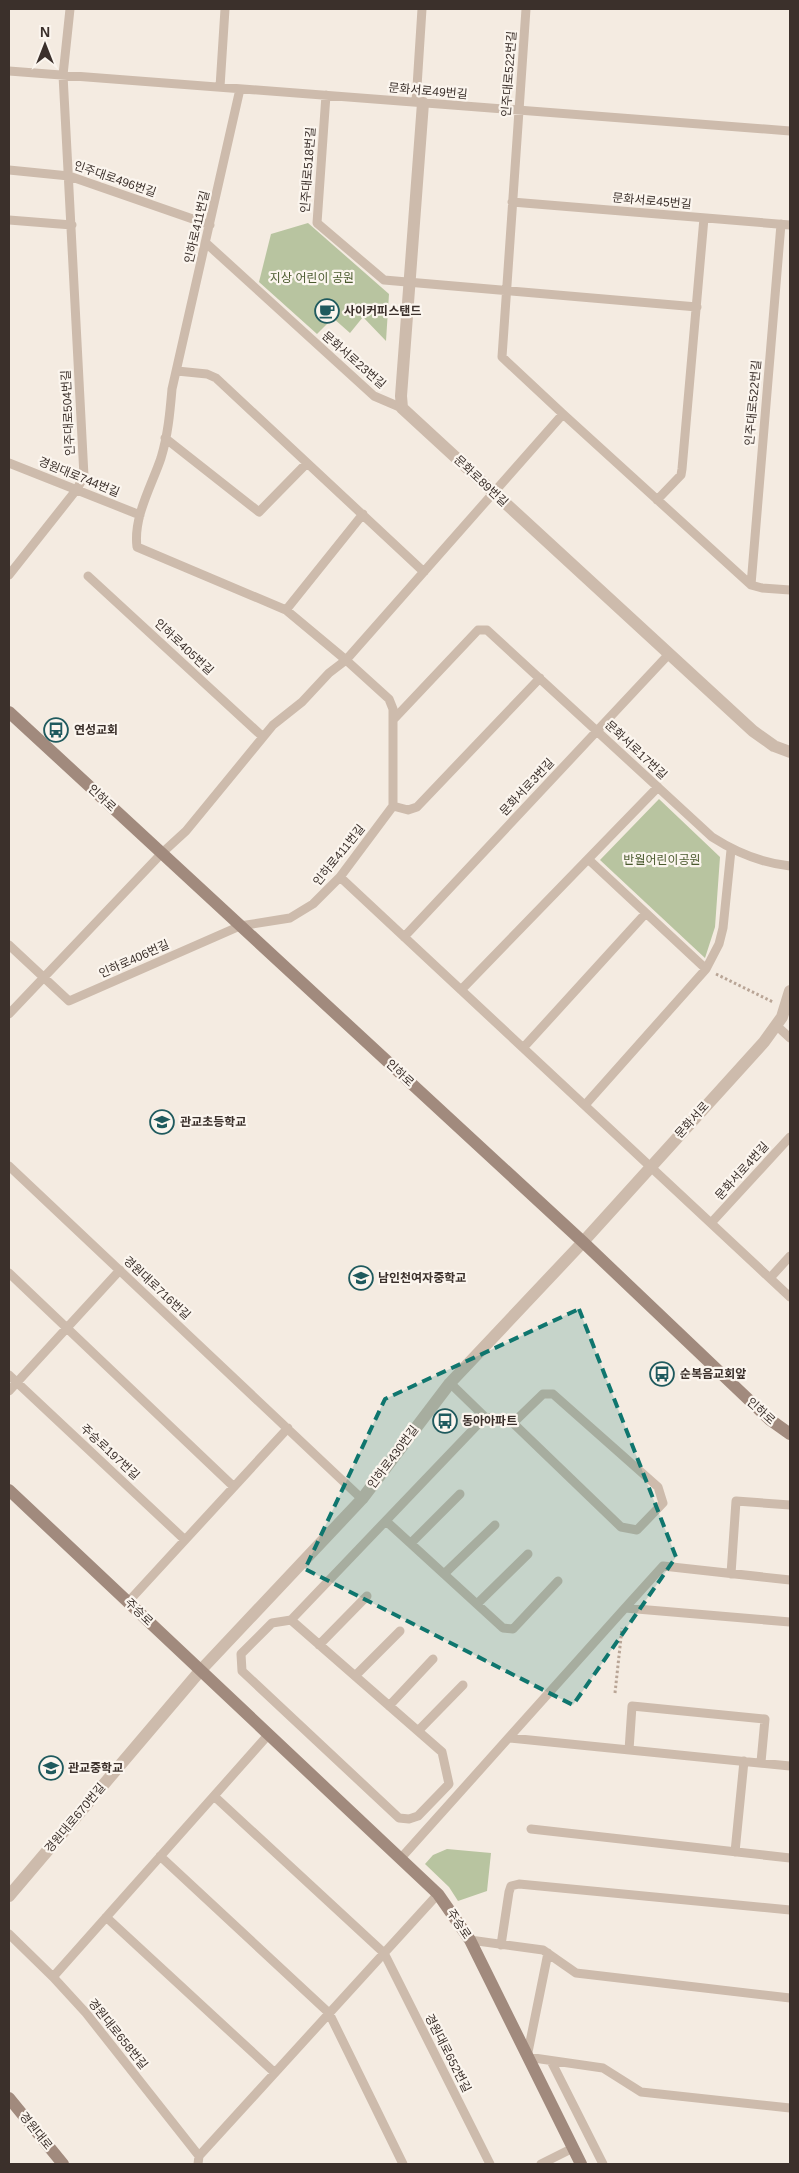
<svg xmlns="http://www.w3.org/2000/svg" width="799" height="2173" viewBox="0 0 799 2173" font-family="Helvetica,'Noto Sans KR',sans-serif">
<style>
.green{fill:#b8c4a0}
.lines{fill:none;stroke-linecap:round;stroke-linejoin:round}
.path{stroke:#b9a596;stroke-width:3;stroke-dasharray:2.5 2.5;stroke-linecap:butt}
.lane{stroke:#cdbbac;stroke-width:9}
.street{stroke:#cdbbac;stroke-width:12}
.secondary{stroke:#a18a7d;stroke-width:12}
.marked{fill:#0f766e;fill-opacity:0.2;stroke:#0f766e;stroke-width:4;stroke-dasharray:10 6;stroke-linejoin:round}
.labels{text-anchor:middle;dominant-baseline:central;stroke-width:4.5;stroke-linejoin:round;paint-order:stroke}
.street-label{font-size:12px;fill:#3b302b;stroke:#fbf5ee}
.park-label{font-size:12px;fill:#4a5a2e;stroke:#fbf5ee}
.poi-label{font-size:12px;font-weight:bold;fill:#3b302b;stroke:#fbf5ee;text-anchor:start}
</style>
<rect width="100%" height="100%" fill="#f4ebe1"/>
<path class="green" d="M308,223L389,294L386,341L363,317L350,333L333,318L317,334L259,282L271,234Z
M659,799L720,857L715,927L705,958L600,860Z
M447,1849L491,1853L487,1891L458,1901L449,1887L425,1864L433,1855Z"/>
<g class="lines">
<path class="path" d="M716,974L773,1002
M615,1693L622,1628"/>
<path class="lane" d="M526,9L502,357L563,414L751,585L762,588L790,590
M9,71L790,131
M220,87L225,9
M326,95L317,223L384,280L697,307
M416,102L422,9
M9,170L69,176L210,225
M512,202L790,225
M9,220L72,225
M206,243L374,396L402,408
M177,371L207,374L216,378L424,572
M165,438L259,512L307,463
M9,463L140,515
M657,500L681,475L682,469L704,218
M9,575L77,489L84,476L63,75L70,9
M88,576L263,737
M751,585L781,224
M286,610L363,514
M393,720L478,630H487L712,837C737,853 761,863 790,866
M393,806L408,810L417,807L540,678
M588,859L706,969
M340,877L790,1297
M404,937L669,654
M9,945L69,1001L240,926L290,918L313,904L340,877L393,806V709L389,699L346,660L286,610L137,547C133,517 152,485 161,458C168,435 170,412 172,389L240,89
M461,990L658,787
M9,1014L162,853L186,831L273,725L302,702L329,673L346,660L563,414
M777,1026L790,1038
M523,1048L646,913
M585,1105L706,969L719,944L723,928L731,850
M9,1166L362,1499
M711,1223L790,1137
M9,1273L234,1487
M770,1278L790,1256
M9,1375L185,1540
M450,1383L485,1417L513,1423L543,1394H553L658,1487L663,1503L637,1530L621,1527L513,1423
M9,1391L120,1270
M386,1521L503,1628L513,1629L558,1581
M411,1543L460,1494
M444,1574L495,1525
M731,1574L736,1501L790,1505
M128,1602L288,1428
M477,1604L528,1554
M625,1608L663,1566L790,1580
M291,1620L442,1752L449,1784L418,1816L409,1819L399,1818L242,1671L241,1654L272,1623L291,1620L485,1417
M319,1645L367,1596
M355,1676L400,1631
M389,1706L433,1659
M418,1731L463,1685
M510,1738L790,1766
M629,1750L632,1706L765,1719L761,1762
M214,1796L384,1953L490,2164
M531,1829L790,1858
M735,1852L744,1761
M160,1856L329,2013L403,2164
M401,1858L625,1608L790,1622
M106,1917L275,2073
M9,1934L53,1977L86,2013L199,2156L198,2164
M470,1940L543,1950L576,1973L790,1998
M501,1945L509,1892L511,1886L519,1884L790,1910
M548,1953L527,2057L603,2068L641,2092L790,2108
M53,1977L269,1734
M551,2061L603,2164
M199,2156L438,1894
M541,2164L573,2148"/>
<path class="street" d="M423,103L401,396L402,408L753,731L774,746L790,752
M9,1896L200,1671L362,1499L450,1383L583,1242L764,1042L782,1017L790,991"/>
<path class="secondary" d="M9,712L583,1242L769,1419L790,1434
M9,1490L438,1894L470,1940L581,2164
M9,2098L63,2164"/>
</g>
<path class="marked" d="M579,1309L676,1557L573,1705L305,1569L385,1399Z"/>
<defs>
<g id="cafe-ring" transform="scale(1.25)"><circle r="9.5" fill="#fbf5ee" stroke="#1f5a5e" stroke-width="1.5"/><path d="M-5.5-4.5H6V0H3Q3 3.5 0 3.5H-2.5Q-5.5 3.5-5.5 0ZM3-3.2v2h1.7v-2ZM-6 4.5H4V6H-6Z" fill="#1f5a5e"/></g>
<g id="bus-ring" transform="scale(1.25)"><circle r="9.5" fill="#fbf5ee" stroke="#1f5a5e" stroke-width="1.5"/><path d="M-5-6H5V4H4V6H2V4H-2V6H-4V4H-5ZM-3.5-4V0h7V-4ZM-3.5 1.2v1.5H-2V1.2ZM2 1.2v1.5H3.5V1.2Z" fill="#1f5a5e"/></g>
<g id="school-ring" transform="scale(1.25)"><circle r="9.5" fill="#fbf5ee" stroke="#1f5a5e" stroke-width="1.5"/><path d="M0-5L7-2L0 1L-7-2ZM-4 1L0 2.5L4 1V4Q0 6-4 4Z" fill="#1f5a5e"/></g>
</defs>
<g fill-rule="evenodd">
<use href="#cafe-ring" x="327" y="311"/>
<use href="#bus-ring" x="56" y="730"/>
<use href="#school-ring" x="162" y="1122"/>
<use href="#school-ring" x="361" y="1278"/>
<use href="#bus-ring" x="662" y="1374"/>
<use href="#bus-ring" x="445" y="1421"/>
<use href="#school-ring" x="51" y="1768"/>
</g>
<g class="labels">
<g class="street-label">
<text transform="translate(509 74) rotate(-86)">인주대로522번길</text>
<text transform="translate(428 91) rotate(5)">문화서로49번길</text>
<text transform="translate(308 170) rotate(-86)">인주대로518번길</text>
<text transform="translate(115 179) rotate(19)">인주대로496번길</text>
<text transform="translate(652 201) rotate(5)">문화서로45번길</text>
<text transform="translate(197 227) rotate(-77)">인하로411번길</text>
<text transform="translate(354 360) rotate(41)">문화서로23번길</text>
<text transform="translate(753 403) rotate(-85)">인주대로522번길</text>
<text transform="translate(68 413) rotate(-93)">인주대로504번길</text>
<text transform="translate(79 477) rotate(22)">경원대로744번길</text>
<text transform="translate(481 481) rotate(43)">문화로89번길</text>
<text transform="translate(184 647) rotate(43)">인하로405번길</text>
<text transform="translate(636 750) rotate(43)">문화서로17번길</text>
<text transform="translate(527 787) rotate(-47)">문화서로3번길</text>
<text transform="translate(102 798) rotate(43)">인하로</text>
<text transform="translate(339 855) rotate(-51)">인하로411번길</text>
<text transform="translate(134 959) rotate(-24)">인하로406번길</text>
<text transform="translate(400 1073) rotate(43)">인하로</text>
<text transform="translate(692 1120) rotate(-48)">문화서로</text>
<text transform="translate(742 1171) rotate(-48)">문화서로4번길</text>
<text transform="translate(157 1288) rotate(43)">경원대로716번길</text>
<text transform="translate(761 1411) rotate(42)">인하로</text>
<text transform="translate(110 1452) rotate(43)">주승로197번길</text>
<text transform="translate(393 1457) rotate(-53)">인하로430번길</text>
<text transform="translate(139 1612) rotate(44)">주승로</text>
<text transform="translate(75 1818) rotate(-50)">경원대로670번길</text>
<text transform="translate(459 1924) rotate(56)">주승로</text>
<text transform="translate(118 2034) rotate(51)">경원대로658번길</text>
<text transform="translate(448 2053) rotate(63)">경원대로652번길</text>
<text transform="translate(36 2131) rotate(51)">경원대로</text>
</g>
<g class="park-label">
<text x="312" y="278">지상 어린이 공원</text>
<text x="662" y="860">반월어린이공원</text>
</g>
<g class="poi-label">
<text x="344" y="311">사이커피스탠드</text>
<text x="74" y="730">연성교회</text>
<text x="180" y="1122">관교초등학교</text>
<text x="378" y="1278">남인천여자중학교</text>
<text x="680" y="1374">순복음교회앞</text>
<text x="462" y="1421">동아아파트</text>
<text x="68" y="1768">관교중학교</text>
</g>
</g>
<rect width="799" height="2173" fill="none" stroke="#3b302b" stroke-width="20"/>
<g transform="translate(45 45)" stroke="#fbf5ee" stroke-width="4" paint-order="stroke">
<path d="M0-4L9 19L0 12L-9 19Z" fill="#3b302b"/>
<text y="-8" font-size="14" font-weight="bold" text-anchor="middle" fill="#3b302b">N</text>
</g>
</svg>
